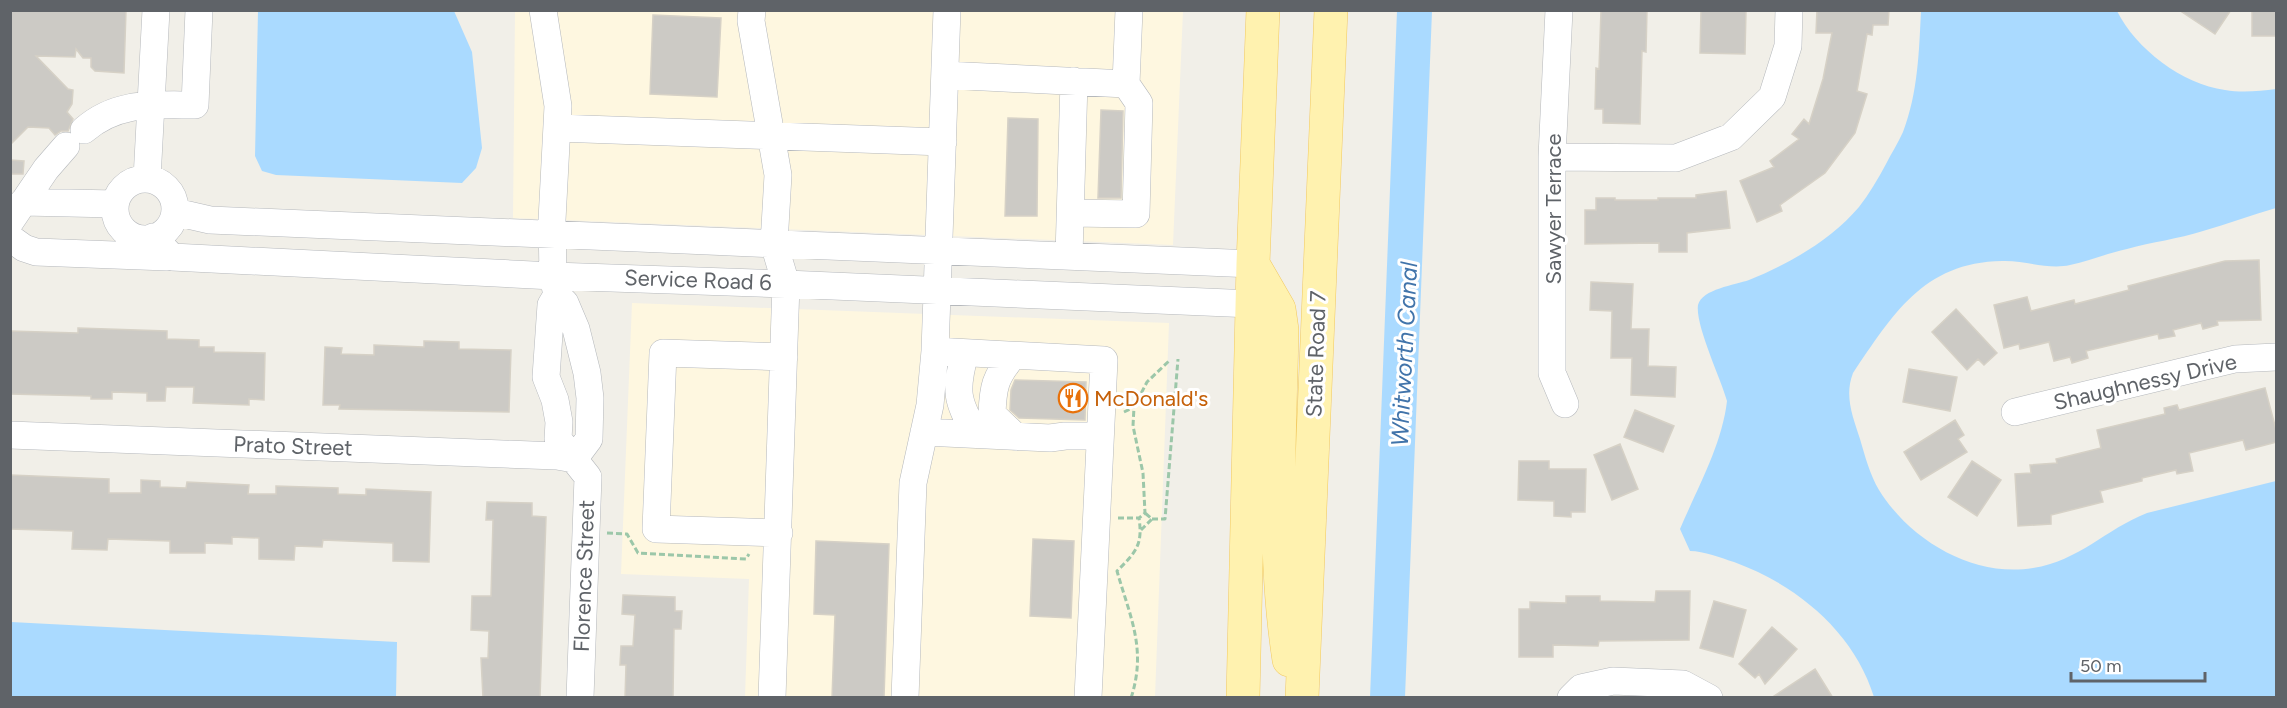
<svg xmlns="http://www.w3.org/2000/svg" width="2287" height="708" viewBox="0 0 2287 708" font-family="Figtree,sans-serif">
<style>
.commercial{fill:#fef7e0}
.water{fill:#aadaff}
.building{fill:#cccac5;stroke:#d6d1c6;stroke-width:1.5}
.lines{fill:none;stroke-linecap:round;stroke-linejoin:round}
.minor-casing{stroke:#b5b8bc;stroke-width:28}
.major-casing{stroke:#f2c960;stroke-width:34}
.path{stroke:#9cc7a9;stroke-width:3;stroke-dasharray:6 3;stroke-linecap:butt}
.minor{stroke:#fff;stroke-width:27}
.major{stroke:#fff2af;stroke-width:33}
.labels{text-anchor:middle;dominant-baseline:central;stroke-width:6;stroke-linejoin:round;paint-order:stroke}
.street-label{font-size:22px;fill:#5f6368;stroke:#fff}
.food-label{font-size:22px;fill:#c56008;stroke:#fff;text-anchor:start}
.water-label{font-size:24px;font-style:italic;fill:#4174aa;stroke:#fff}
</style>
<rect width="100%" height="100%" fill="#f1efe8"/>
<path class="commercial" d="M515,11H1183L1173,245L513,218Z
M632,303L1169,323L1155,697H745L749,579L621,574Z"/>
<path class="water" d="M258,11H454L472,52L482,148L476,168L462,183L276,175L262,171L255,156Z
M1397,11H1432L1405,697L1370,698Z
M1921,11H2117C2136,49 2182,84 2225,90C2242,93 2260,91 2276,89V208C2252,215 2227,224 2203,231C2178,239 2152,242 2127,249C2108,253 2089,261 2070,265C2048,270 2024,260 2002,261C1923,262 1892,316 1853,373C1844,396 1853,417 1860,439C1865,456 1870,475 1879,490C1910,540 1973,578 2033,568C2079,561 2106,529 2147,513L2276,481V697H1874C1854,632 1797,585 1734,562C1721,558 1704,551 1690,551L1680,529C1697,489 1722,445 1727,401C1721,379 1695,325 1698,305C1702,289 1735,285 1749,280C1789,264 1831,240 1859,207C1869,194 1878,179 1886,164C1891,154 1898,143 1903,132C1918,93 1919,52 1921,11Z
M11,622L397,642L396,697H11Z"/>
<path class="building" d="M10,10H126L124,73L95,71L91,67V58H83L76,49L75,57L36,56L68,89L73,90L72,104L67,112L73,119L68,131H61L55,135L49,128L28,127L10,145Z
M1601,10H1647L1646,52L1642,51L1640,124L1603,123V109H1595L1596,68L1599,69Z
M1701,10H1746L1745,54L1700,53Z
M1817,10H1889L1888,25H1873L1872,35L1867,34L1857,91L1867,94L1855,133L1825,173L1780,205L1782,211L1757,222L1740,181L1774,167L1770,161L1799,139L1792,134L1804,119L1809,124L1823,79L1832,33H1816Z
M2179,10H2231L2215,34Z
M2252,10H2277V36H2252Z
M653,15L721,18L717,97L650,94Z
M1101,110L1123,111L1121,198H1098Z
M1008,118L1038,119L1037,216H1005Z
M10,160L24,161L23,174H10Z
M1726,191L1730,228L1687,233V252H1659V243L1585,244V210H1596V198H1615V200H1658V198H1696V195Z
M2259,260L2261,320L2217,321L2218,325L2203,329L2201,323L2173,330L2175,336L2159,339L2158,334L2086,351L2088,358L2072,363L2070,357L2054,361L2049,342L2020,349L2019,344L2004,348L1994,305L2027,297L2031,311L2074,300L2075,304L2129,290L2128,286L2225,261Z
M1591,282L1633,284L1631,329H1649L1648,366L1676,367L1675,397L1631,395L1632,358H1611L1612,311L1590,310Z
M1956,309L1997,353L1984,365L1978,359L1967,370L1932,332Z
M78,328L167,331V339L199,340V347H214V352L265,353L264,400L249,399V405L193,403L194,387H166L165,401H147V393L112,392V399H91V396L10,394V331L78,333Z
M424,341L459,342V349L511,350L509,412L339,409L340,405H323L325,347L342,348L341,354L374,355V345L424,347Z
M1909,369L1957,377L1950,411L1903,402Z
M1015,380L1086,382L1085,420L1019,418L1010,410L1011,390Z
M2265,388L2277,433V442L2246,450L2243,440L2189,453L2193,471L2177,474L2176,470L2142,478V481L2100,491L2103,502L2051,515V524L2018,526L2015,474L2031,473L2030,465L2057,463L2056,459L2101,448L2097,430L2165,414L2164,408L2177,405L2179,410Z
M1635,410L1674,426L1663,452L1624,437Z
M1955,420L1964,435L1958,439L1967,452L1921,480L1904,452Z
M1620,444L1638,489L1612,500L1594,455Z
M1519,461H1549V469H1586L1585,512H1571V517L1554,516V501L1518,500Z
M1972,461L2001,480L1977,516L1948,497Z
M10,475L109,479V493H141V480L160,481V487L186,488L187,482L249,485L248,494H276V486L338,488V494L366,495V489L431,492L429,562L393,561V543L323,540L322,547L295,546L294,560L259,559V538L232,537V544L205,543V553H170V541L108,539L107,550L72,549L73,531L10,529Z
M487,502L532,503V516L546,517L540,698H483L481,658H488L489,631L471,630L472,596H491L493,520H486Z
M1033,539L1074,541L1071,618L1030,616Z
M816,541L889,544L884,698H832L835,615L814,614Z
M1656,591H1690L1689,640L1599,641L1598,646L1553,645V657H1519V609H1530V602L1566,603V596H1600V601L1655,602Z
M623,595L675,597V611H682L681,629H674L673,698H625L626,665H620L621,646H633L635,615L622,614Z
M1714,601L1746,610L1733,657L1700,648Z
M1772,627L1797,649L1765,684L1759,674L1755,678L1739,664Z
M1815,669L1833,698H1771Z"/>
<g class="lines">
<g class="minor-casing">
<path id="minor" d="M543,10L558,106L552,220L553,276L557,295L565,303L576,329L587,373L590,398L589,439L574,459
M752,10L751,21L778,175L774,244L786,284L772,698
M1559,10L1552,157V373L1565,404
M945,75L1126,84L1129,10
M557,128L943,142
M84,130C117,101 153,105 195,105L199,10
M1552,157L1676,158L1731,137L1772,97L1788,46L1789,10
M147,179L156,10
M115 209a30 30 0 1 1 60 0a30 30 0 1 1-60 0Z
M23,202L115,204
M175,212L210,220C558,236 906,247 1253,264
M1071,213L1136,214L1139,103L1126,84
M10,222L46,169L66,146
M153,237L172,257L553,276L786,284L1252,304
M10,238L24,248L36,252L167,257
M1069,256L1074,81
M557,295L551,305L546,377L555,400L559,422L558,439L588,477L580,698
M935,351L1104,360L1088,698
M965,353C955,390 956,401 976,434
M1013,356C995,377 993,387 992,414L1016,437
M2015,412L2235,359L2276,357
M924,432L1050,438L1065,436H1100
M10,435L557,456L574,459
M779,533L656,529L663,353L784,357
M905,698L913,483L930,405L935,351L947,10
M1571,698L1581,688L1613,681L1683,684L1709,698"/>
</g>
<g class="major-casing">
<path id="major" d="M1253,264L1279,309L1282,330C1280,440 1272,551 1289,660
M1243,698L1253,264L1263,10
M1302,698L1331,10"/>
</g>
<path class="path" d="M1124,412L1134,407L1147,382L1170,360
M1118,518H1139L1145,513L1143,473L1133,426L1134,407
M1152,519H1165L1178,359
M1141,530L1152,519L1145,513
M607,533L627,534L638,553L746,559L749,554
M1131,698C1147,649 1130,617 1117,571C1136,552 1143,545 1139,518"/>
<use href="#minor" class="minor"/>
<use href="#major" class="major"/>
</g>
<defs>
<g id="restaurant-ring" transform="scale(1.5)"><circle r="9.5" fill="#fff" stroke="#e8710a" stroke-width="1.5"/><path d="M-5-6h1v4h1v-4h1v4h1v-4h1v5L-1.5 .5V6h-2V.5L-5-1ZM5-6V6H3V1.5H1.5Q1.5-4 5-6Z" fill="#e8710a"/></g>
</defs>
<g fill-rule="evenodd">
<use href="#restaurant-ring" x="1073" y="398"/>
</g>
<g class="labels">
<g class="street-label">
<text transform="translate(1553 209) rotate(-90)">Sawyer Terrace</text>
<text transform="translate(698 280) rotate(2)">Service Road 6</text>
<text transform="translate(1316 354) rotate(-88)">State Road 7</text>
<text transform="translate(2145 382) rotate(-13)">Shaughnessy Drive</text>
<text transform="translate(293 446) rotate(2)">Prato Street</text>
<text transform="translate(584 576) rotate(-88)">Florence Street</text>
</g>
<g class="food-label">
<text x="1094" y="398">McDonald's</text>
</g>
<g class="water-label">
<text transform="translate(1404 354) rotate(-87)">Whitworth Canal</text>
</g>
</g>
<rect width="2287" height="708" fill="none" stroke="#5f6368" stroke-width="24"/>
<path d="M2071 672v9h134v-9" fill="none" stroke="#5f6368" stroke-width="3"/>
<text x="2080" y="672" font-size="18" fill="#5f6368" stroke="#ffffff" stroke-width="4.5" paint-order="stroke">50 m</text>
</svg>
